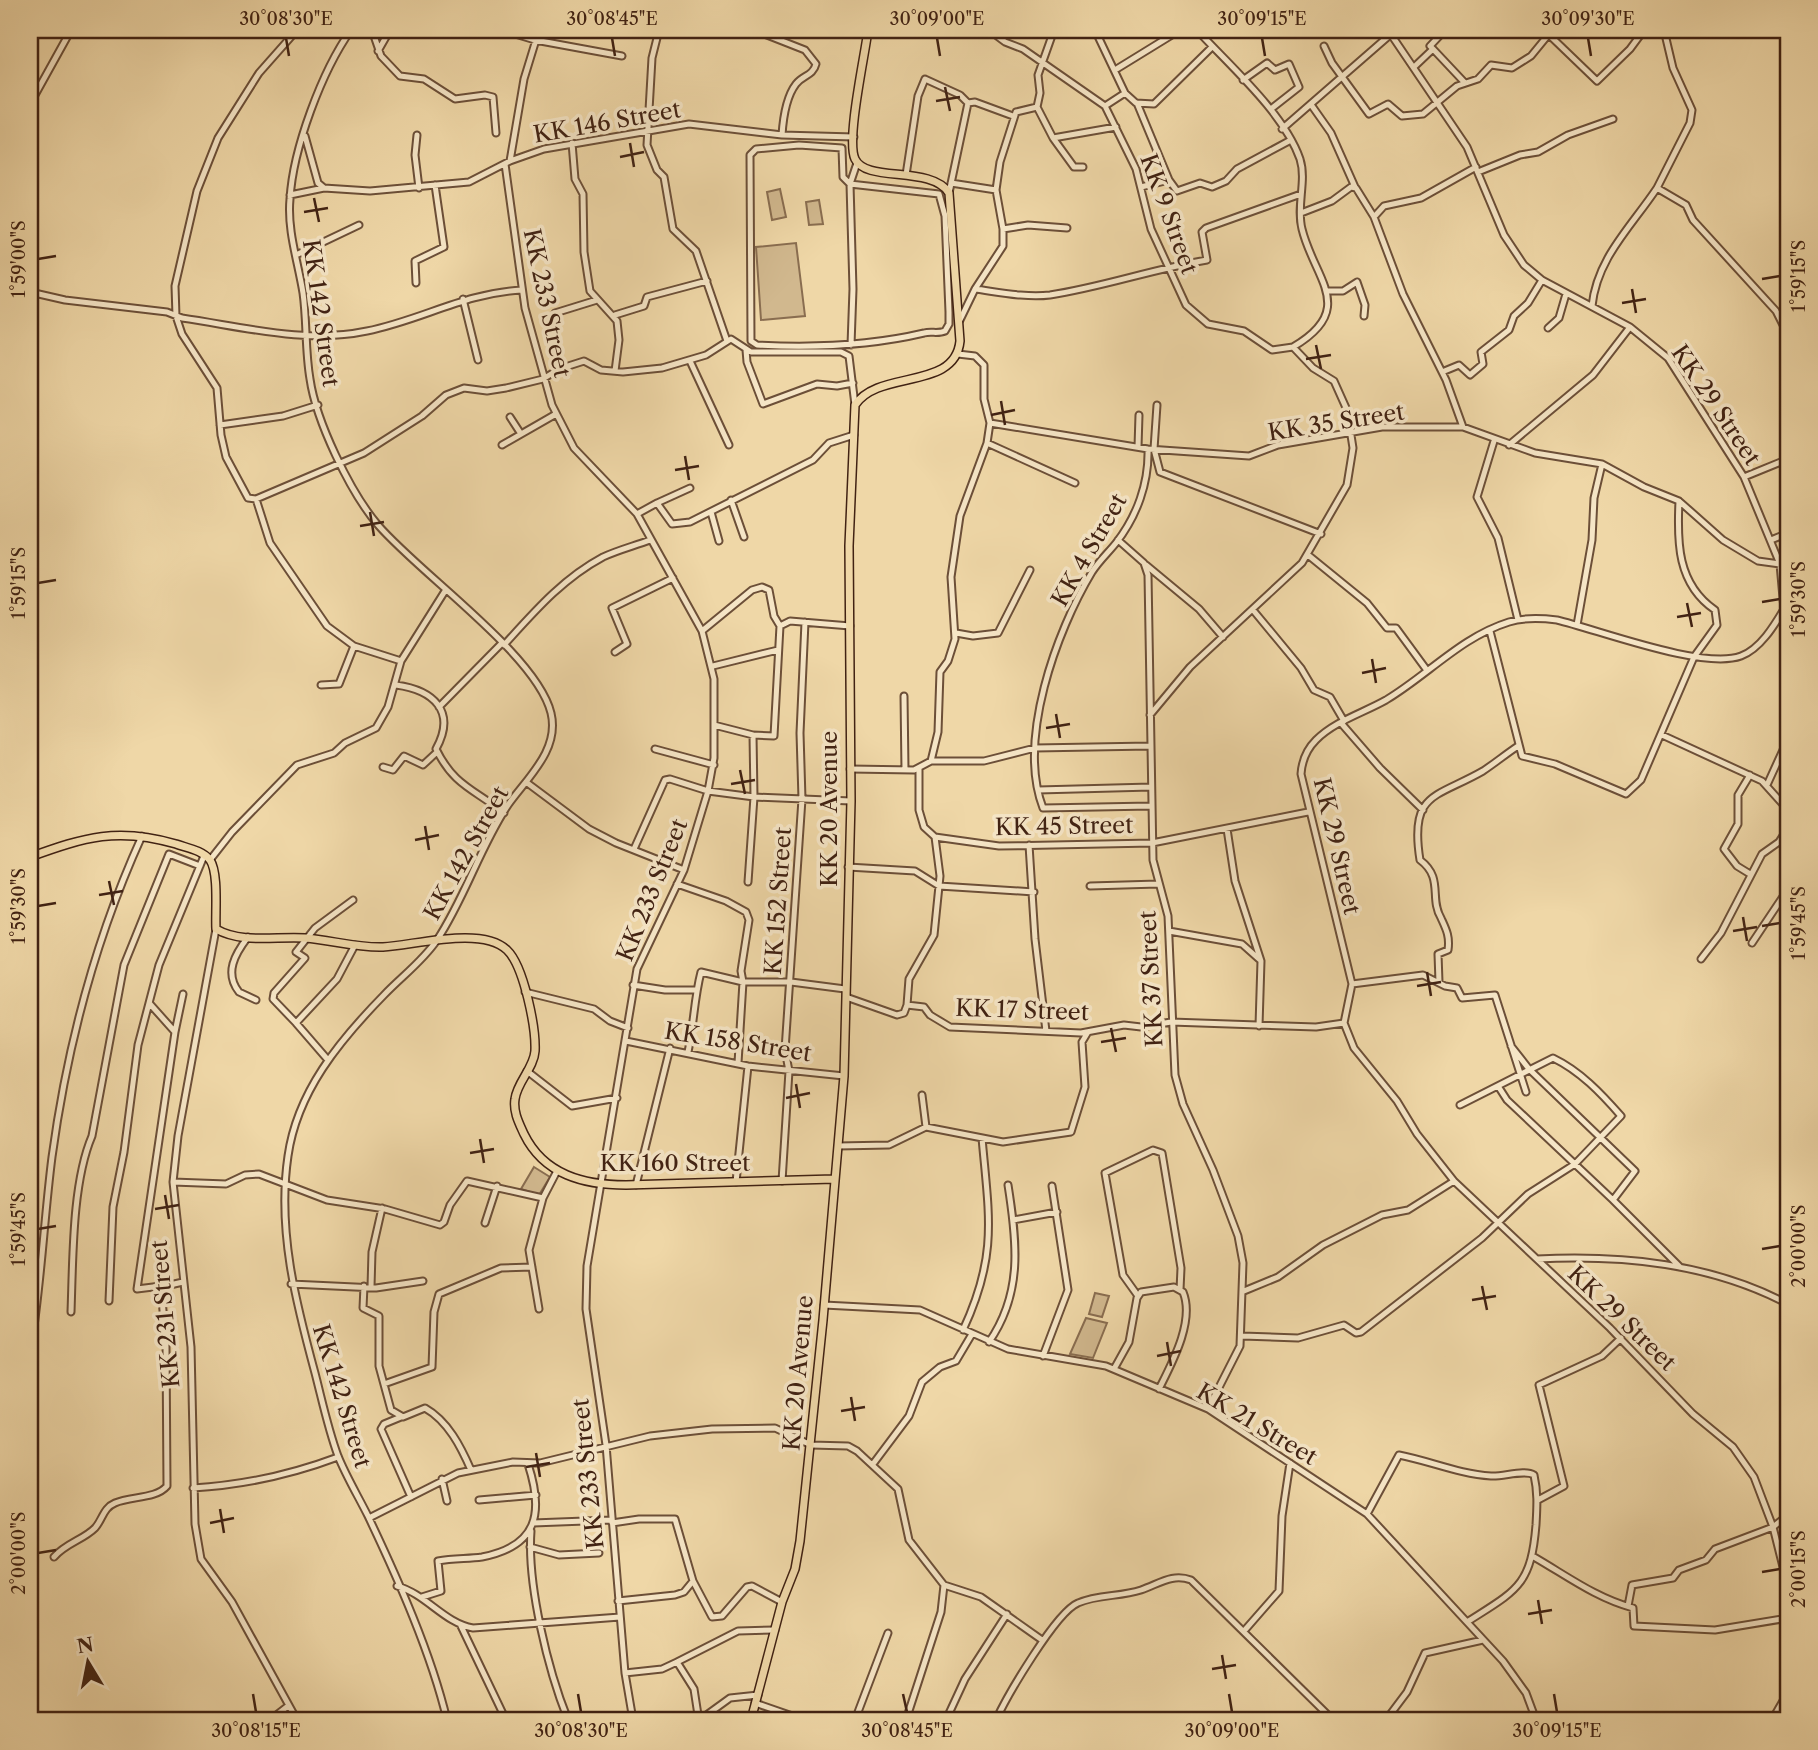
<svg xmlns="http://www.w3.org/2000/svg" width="1818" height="1750" viewBox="0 0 1818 1750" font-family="'Libre Caslon Text',serif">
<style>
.green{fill:#d1b88e;stroke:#896d50;stroke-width:2}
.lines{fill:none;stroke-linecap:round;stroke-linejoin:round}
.minor-casing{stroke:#6c4f38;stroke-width:9}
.major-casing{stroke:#412213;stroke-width:10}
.minor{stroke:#f5e5c6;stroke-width:5}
.major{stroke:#efd7a7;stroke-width:7}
.ticks{fill:none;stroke:#412213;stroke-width:2.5}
.labels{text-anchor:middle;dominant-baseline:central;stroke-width:7;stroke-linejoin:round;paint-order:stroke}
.street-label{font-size:23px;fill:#412213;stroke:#f5e5c6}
.neatline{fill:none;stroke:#412213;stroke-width:2.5}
.ticks-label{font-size:18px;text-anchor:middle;fill:#412213}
</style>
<rect width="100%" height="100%" fill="#efd7a7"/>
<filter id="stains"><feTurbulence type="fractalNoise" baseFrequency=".00286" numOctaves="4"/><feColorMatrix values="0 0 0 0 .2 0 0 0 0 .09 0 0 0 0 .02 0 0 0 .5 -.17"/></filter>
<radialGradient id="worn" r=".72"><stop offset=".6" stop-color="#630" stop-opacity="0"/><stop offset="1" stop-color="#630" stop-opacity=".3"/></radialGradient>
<path class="green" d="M780,189L786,217L772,220L767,192Z
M819,200L823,224L809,225L806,202Z
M796,243L805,316L761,320L756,247Z
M534,1167L550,1177L539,1195L521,1189Z
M1095,1293L1109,1296L1102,1317L1089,1314Z
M1086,1318L1107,1323L1093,1358L1070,1354Z"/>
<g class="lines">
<g class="minor-casing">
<path id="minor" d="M297,30L259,73L218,138L197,191L175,286L176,316L182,334L217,388L221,435L226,457L248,498L256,499L364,453L422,416L446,395L464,388L487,391L506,388L543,379L559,369L584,361L601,370L623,372L662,368L706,355L731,339L751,352H841L849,356L855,405
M351,30C322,71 293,148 290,199C287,230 298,262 303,293C307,322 305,350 310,379C316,421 350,492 378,525C420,574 537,655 551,713C560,750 527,778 508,805C480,847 465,898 437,940C423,961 401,977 384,995C339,1041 297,1092 288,1156C277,1230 296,1303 315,1373C322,1400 328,1429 338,1456C346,1476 358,1496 368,1516C398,1579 431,1653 447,1720
M372,30L381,56L400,76L424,79L455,99L485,95L493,97L496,133
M502,30L535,40L622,56
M659,30L652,58L647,145L657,170L664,177L673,229L696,251L727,341
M754,30L805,50L816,64C813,76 803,75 796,84C786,97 783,120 782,135
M989,30L1005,42L1023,49L1105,106L1136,169L1151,229L1186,305L1208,324L1244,331L1272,350L1293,347L1313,368L1334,381L1347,410L1353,448L1347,485L1302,563L1190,667L1150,715
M1095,30L1125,93L1105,106
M1197,30C1230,66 1284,113 1300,159C1307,181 1296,206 1302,229C1314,279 1358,309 1293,347
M1388,30L1467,147L1504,235L1524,265L1542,280L1630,327L1668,358L1744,477L1780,564L1784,609C1774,626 1760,649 1741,656C1703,670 1599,630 1557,620C1541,618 1525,617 1509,622C1461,637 1428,675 1386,700C1363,713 1335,721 1316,740C1306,750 1302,760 1301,774L1352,984L1344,1023L1354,1048L1397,1101L1417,1134L1454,1181L1610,1328L1693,1414L1733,1447L1754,1477L1773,1527L1788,1587
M1544,30L1597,81L1630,49L1644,30
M1324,46L1332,63L1369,114L1388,104L1402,116L1423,114L1457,86L1478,79L1491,65L1512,68L1531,56L1549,34
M1433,49L1430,46L1445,30
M378,51L390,30
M1414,67L1433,49L1465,83
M1115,70L1180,30
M1243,80L1267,63L1275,70L1289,64L1299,87L1271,109
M1125,93L1136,103L1154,104L1212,47
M1137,103L1169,180L1141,187
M30,104L71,30
M1312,106L1331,133L1355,187
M1037,107L1053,138L1116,127
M1282,129L1391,34
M417,135L415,155L419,188
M305,136L318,183L324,188
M1053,138L1074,167H1083
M572,143L575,179L583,194L584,252L590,291L617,321L619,340L615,371
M799,145L842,148L843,177L850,184L939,194L945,216L949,312V324L945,331C938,334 931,331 924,333C869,346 814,348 757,345L751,341L750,155L756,149Z
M510,161L524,79L539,30
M505,164L525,308L552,405L574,448L637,514L702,631L714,679V758L708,791L684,870L637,969L587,1266L586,1309L606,1445L625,1673L633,1720
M1478,172L1520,155L1538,152L1568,135L1613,119
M906,175L918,96L925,79L960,95L968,103L975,102L1013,116
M1169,180L1177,191L1200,183L1212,187L1226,181L1237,169L1289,141
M951,183L996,190
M1657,188L1690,123L1692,110L1673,68L1664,30
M949,193L968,103
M290,195L324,188L370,191L469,182L510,161L544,149L689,124L782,135L854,137
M1301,213L1332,201L1351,187L1356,188L1374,217L1403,294L1446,380L1463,427
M1374,217L1384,206L1421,198L1476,167
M1003,229L1028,225L1067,228
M296,255L359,225
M416,283L415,261L444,247L435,185
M975,289C998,292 1026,298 1050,295C1103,287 1153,269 1207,260L1202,232L1206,228L1301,194
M1328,291H1343L1357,282L1365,305L1364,316
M30,292L65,300L167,312L182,318C244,327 305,344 367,331C422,320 464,293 522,290
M463,299L478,360
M1592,306C1597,258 1631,227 1657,188L1686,205L1693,220L1776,311L1788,335
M555,313L597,300
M615,315L644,306L647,297L707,281
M960,320L975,289L1003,246V229L996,190L1000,162L1016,112L1037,107L1040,93L1038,75L1054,30
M1548,328L1559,318L1566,294
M851,345L853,289L850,184L857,163
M746,350L747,362L763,404L817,384L837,386L853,383
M690,361L729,445
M1442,372L1459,365L1470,375L1483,364L1481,352L1509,330L1514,316L1528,303L1542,280
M1157,405L1154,449L1160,472L1321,534
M510,417L521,434
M990,423L1148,449L1249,456L1278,445L1382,427H1463L1535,453L1602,464L1644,487L1679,501L1723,540L1758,561L1780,564
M220,425L283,416L318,405
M1494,441L1477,497L1498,538L1518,620
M987,443L1075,483
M502,445L556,414
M1509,445L1593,375L1630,327
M1138,447L1139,415
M1148,449C1149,483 1137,516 1116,543C1108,553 1099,561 1092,572C1056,632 1017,740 1043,808L1151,806
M1744,477L1788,459
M256,499L270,543L327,626L354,646L401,661
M731,500L744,537
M657,503L690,488
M711,512L719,541
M637,514L657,503L672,524L690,522L813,460L829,443L854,435
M1118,540L1144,563L1148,575L1153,860L1168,916L1175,1075L1183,1104L1213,1170L1238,1236L1243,1263L1240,1346L1208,1409
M1771,540L1788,533
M1308,555L1367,603L1387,628H1396L1426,669
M1146,565L1199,609L1223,637
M1253,610L1301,668L1314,690L1330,697L1344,721
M1577,625L1592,540L1594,498L1602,464
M780,626L790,621L850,626
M702,631L752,590L762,587L769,590L774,616L780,626L774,736L753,735
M1490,631L1522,756L1555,764L1626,794L1641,780L1694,657L1717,625L1715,610C1677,584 1677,542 1679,501
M956,633L973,636L998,633L1030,570
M504,645C534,612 562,579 603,557C618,550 634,546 650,540
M615,652L627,644L612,608L673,578
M713,666L778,650
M321,685L339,684L354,646
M396,685C433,690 457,711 436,749C454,786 474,789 504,813
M904,696L905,770
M439,707L502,643
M1341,723L1380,768L1423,810
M714,725L753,735L754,797L748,882
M1662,735L1762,781L1788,810
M655,749L714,765
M931,761L938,732L940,672L948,661L955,639L951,577L960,516L987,443L990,423L984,399V365L975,356L958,354
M383,767L393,770L404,756L423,765L437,752
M850,769L914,770L931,761H984L1035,748L1150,746
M526,782L589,829L616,843L684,870
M1767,785L1788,739
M1038,790L1151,787
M1227,829L1235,881L1261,961L1259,1026
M935,837L999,846L1152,843L1308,812
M1029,845L1035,939L1046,1031
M634,849L665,780L670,779L708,791L754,797L851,801
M210,860L232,832L297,765L334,753L345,743L376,728L388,707L401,661L445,591
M848,867L915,871L939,886L1034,892
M1750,874L1737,866L1724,849L1738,824V795L1750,775
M677,884L726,901L746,912L749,920L741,971L743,982L701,972C694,999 694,1024 688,1052
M1090,886L1158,884
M216,929L178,1136L173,1182L191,1347L195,1524L201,1559L232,1602L297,1720
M1169,931L1242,944L1260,960
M248,937C235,954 224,973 239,992L256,1000
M1752,943L1788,889
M1701,959L1721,933L1762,854L1779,842L1788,828
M1439,982L1438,954L1448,950C1450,936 1446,929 1441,918C1429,898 1444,878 1420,860C1409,792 1436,798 1483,771C1495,763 1506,754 1518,746
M1352,984L1423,975L1445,986L1457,988L1462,998L1495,995L1526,1092
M633,985L665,990H696
M525,992L594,1009L610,1021L628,1028
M846,997L897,1015L904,1013L907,1005L924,1007L930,1015L950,1027L1081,1033L1124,1025L1141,1027L1171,1022L1316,1027L1344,1023
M150,1004L175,1032L137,1289L161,1286
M907,1005L909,979L934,935L940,876L935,837L924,827L919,810V769
M296,1023L273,999L274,993L305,958L296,952L315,928L353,900
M175,1032L183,994
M626,1041L748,1066L844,1076
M1511,1046L1529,1069L1635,1171L1613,1200L1680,1267
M328,1060L296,1023L337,979L355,945
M738,1063L743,982H791L845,989
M527,1071L572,1106L617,1098
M1498,1086L1507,1100L1613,1200
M922,1095L926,1127
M838,1146L889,1145L926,1127L1003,1142L1071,1132L1085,1087L1082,1042L1088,1032
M782,1181L789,1071L785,1050L802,799L800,733L805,622
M173,1182L226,1184L245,1175L259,1174L327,1200L385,1209L440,1225L444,1222L450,1205L467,1181L543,1198L557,1171
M736,1182L748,1066
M636,1185L670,1048
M1013,1220L1057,1212
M485,1223L497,1186
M1537,1259C1623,1255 1710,1263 1788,1304
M291,1284L376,1288L423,1281
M364,1286L363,1308L379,1316V1366L391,1410L403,1417L425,1408C448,1421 461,1447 471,1470
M371,1287L372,1252L382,1208
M1244,1291L1278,1277L1323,1245L1382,1215L1408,1210L1454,1181
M1138,1296L1123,1275L1105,1173L1153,1150L1162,1153L1181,1268L1180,1290
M109,1301L113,1207L124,1152L138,1045L159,965L204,856
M824,1305L920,1310L1008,1349L1106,1366L1208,1409L1367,1514L1503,1661L1526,1693L1536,1720
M539,1309L529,1250L543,1198
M71,1312C73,1259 72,1183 92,1136L124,965L169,854L200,866
M963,1330C998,1255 989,1217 982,1138
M1242,1336L1298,1338L1344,1325L1356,1333L1361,1332L1482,1238L1528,1194L1575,1164L1621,1116C1601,1093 1580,1071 1553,1058L1460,1105
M989,1342C1023,1293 1017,1242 1008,1185
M31,1347C41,1285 44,1220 52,1157C67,1047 96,937 142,836
M1043,1356L1068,1290L1052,1186
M1114,1369L1129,1342L1137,1298L1141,1292L1174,1287L1183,1292C1195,1321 1172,1363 1159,1389
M384,1384L432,1367L434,1312L439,1294L501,1268L532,1267
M401,1417L384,1424L381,1429L411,1497
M873,1464L909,1416L922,1382L940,1367L956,1361L972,1334
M442,1479L447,1501
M193,1488C245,1485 290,1475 338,1457
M479,1500L536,1495
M1538,1500L1564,1486L1539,1385L1602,1356L1621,1338
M1367,1514L1399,1455C1430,1461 1459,1474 1491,1476C1503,1477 1525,1469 1534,1475C1538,1493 1537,1507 1536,1525C1531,1586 1517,1590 1467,1622
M369,1518L458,1473L513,1462L540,1463L650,1436L712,1429L775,1428L811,1445L848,1446L857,1451L898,1489L909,1540L944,1585L981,1597L1042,1640
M533,1523L611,1520
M612,1523L639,1519H675L693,1581L712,1617L722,1616L747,1587L752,1586L782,1602
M531,1531C527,1585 548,1670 568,1720
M530,1547L559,1555L599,1553
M54,1557C66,1543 83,1540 95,1528C103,1519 103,1508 115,1503C131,1496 156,1499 167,1486L166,1346L161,1287L183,1282
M1534,1557C1567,1576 1596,1598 1633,1608L1634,1626L1715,1630L1788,1618
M397,1586C426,1594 444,1623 473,1628L620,1617
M422,1597L441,1591L438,1561C453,1558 468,1559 482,1557C538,1546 544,1513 528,1464
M618,1601L675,1595L684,1592L693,1581
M1628,1606L1632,1585L1673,1578L1679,1570L1706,1560L1715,1549L1773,1527L1788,1515
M461,1626L506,1720
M1244,1631L1279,1591L1282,1516L1290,1463
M677,1662L738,1631L775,1630
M625,1673L662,1669L677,1662L694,1689L698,1715L701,1719L730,1698L758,1695
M755,1703L804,1720
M270,1720L288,1706
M855,1720L888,1633
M906,1720L941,1612L944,1585
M946,1720L965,1679L1007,1614
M996,1720C1007,1696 1056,1612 1078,1603C1098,1594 1120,1597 1141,1590C1159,1584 1172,1573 1191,1580L1333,1720
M1386,1720L1407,1692L1425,1653L1483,1640
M1772,1720L1788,1692"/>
</g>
<g class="major-casing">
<path id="major" d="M30,857C85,837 118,827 176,844C187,848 202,850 210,860C219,873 215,913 216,929C242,944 276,936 305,938C331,940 357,948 383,947C416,945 482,926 507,950C524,966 536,1028 535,1051C534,1068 517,1082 515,1099C513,1112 519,1123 524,1134C544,1175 584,1185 626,1185L834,1179
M751,1720L782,1602L795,1569L800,1541L823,1320L844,1076L851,801L849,546L855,405C879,369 955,391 960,341L949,193C931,165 866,183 855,159C846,140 865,55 868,30"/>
</g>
<use href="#minor" class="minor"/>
<use href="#major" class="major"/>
</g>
<path class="ticks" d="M286,38L289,56M612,38L615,56M937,38L940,56M1262,38L1265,56M1588,38L1591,56M945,87L950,111M936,101L960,97M630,143L634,167M620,157L644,152M314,198L319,222M304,212L328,208M38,259L56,256M1762,279L1780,276M1632,289L1636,313M1622,303L1646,299M1316,345L1321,369M1306,359L1331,355M1001,401L1005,425M991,415L1015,410M685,456L689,480M675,470L699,466M370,512L374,536M360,526L384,522M38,583L56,580M1762,602L1780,599M1687,603L1692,627M1677,617L1701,613M1372,659L1376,683M1362,673L1386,668M1056,714L1060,738M1046,728L1070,724M740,770L745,794M731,784L755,780M425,826L429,850M415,840L439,835M109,881L114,905M99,895L123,891M38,906L56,903M1743,917L1747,941M1762,926L1780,923M1733,931L1757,927M1427,972L1431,996M1417,986L1441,982M1111,1028L1116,1052M1101,1042L1126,1038M796,1084L800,1108M786,1098L810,1093M480,1139L484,1163M470,1153L494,1149M165,1195L169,1219M155,1209L179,1205M38,1229L56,1226M1762,1249L1780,1246M1482,1286L1487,1310M1472,1300L1496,1296M1167,1342L1171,1366M1157,1356L1181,1351M851,1397L855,1421M841,1411L865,1407M536,1453L540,1477M526,1467L550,1463M220,1509L224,1533M210,1523L234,1518M38,1553L56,1550M1762,1572L1780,1569M1538,1600L1542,1624M1528,1614L1552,1610M1222,1655L1226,1679M1212,1669L1236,1665M253,1694L256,1712M578,1694L581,1712M903,1694L907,1712M1229,1694L1232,1712M1554,1694L1557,1712"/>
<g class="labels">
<g class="street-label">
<text transform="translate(607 122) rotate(-10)">KK 146 Street</text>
<text transform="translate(1169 214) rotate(70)">KK 9 Street</text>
<text transform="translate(547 303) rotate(78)">KK 233 Street</text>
<text transform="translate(321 313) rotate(82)">KK 142 Street</text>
<text transform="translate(1716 405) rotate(56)">KK 29 Street</text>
<text transform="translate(1336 422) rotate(-9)">KK 35 Street</text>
<text transform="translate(1089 550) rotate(-60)">KK 4 Street</text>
<text transform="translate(829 809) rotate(-90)">KK 20 Avenue</text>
<text transform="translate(1064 826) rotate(-1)">KK 45 Street</text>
<text transform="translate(1337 846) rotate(77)">KK 29 Street</text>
<text transform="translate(466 853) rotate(-61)">KK 142 Street</text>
<text transform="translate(652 890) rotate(-68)">KK 233 Street</text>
<text transform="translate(778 901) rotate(-86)">KK 152 Street</text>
<text transform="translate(1151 979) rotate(-93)">KK 37 Street</text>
<text transform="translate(1022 1010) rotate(2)">KK 17 Street</text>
<text transform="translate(738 1042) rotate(9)">KK 158 Street</text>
<text x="675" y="1163">KK 160 Street</text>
<text transform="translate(165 1314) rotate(-95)">KK 231 Street</text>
<text transform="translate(1622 1318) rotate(44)">KK 29 Street</text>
<text transform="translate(798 1373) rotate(-85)">KK 20 Avenue</text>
<text transform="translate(342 1396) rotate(73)">KK 142 Street</text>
<text transform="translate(1257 1424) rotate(31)">KK 21 Street</text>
<text transform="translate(588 1474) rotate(-96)">KK 233 Street</text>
</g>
</g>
<rect width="1818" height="1750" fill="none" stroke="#efd7a7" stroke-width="77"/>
<g transform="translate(88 1662) rotate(350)" stroke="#f5e5c6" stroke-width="5" paint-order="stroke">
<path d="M0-5L12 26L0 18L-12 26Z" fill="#412213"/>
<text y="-10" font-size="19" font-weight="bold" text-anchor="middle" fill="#412213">N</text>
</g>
<rect x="38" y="38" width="1742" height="1674" class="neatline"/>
<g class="ticks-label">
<text x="286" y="25">30°08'30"E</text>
<text x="612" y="25">30°08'45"E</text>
<text x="937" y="25">30°09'00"E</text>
<text x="1262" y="25">30°09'15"E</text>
<text x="1588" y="25">30°09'30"E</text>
<text transform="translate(19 259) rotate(-90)" y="6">1°59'00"S</text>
<text transform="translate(1799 276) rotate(-90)" y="6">1°59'15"S</text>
<text transform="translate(19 583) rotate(-90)" y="6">1°59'15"S</text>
<text transform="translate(1799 599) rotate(-90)" y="6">1°59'30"S</text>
<text transform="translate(19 906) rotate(-90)" y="6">1°59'30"S</text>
<text transform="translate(1799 923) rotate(-90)" y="6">1°59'45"S</text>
<text transform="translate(19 1229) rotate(-90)" y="6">1°59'45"S</text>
<text transform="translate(1799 1246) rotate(-90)" y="6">2°00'00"S</text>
<text transform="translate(19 1553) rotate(-90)" y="6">2°00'00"S</text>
<text transform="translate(1799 1569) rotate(-90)" y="6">2°00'15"S</text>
<text x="256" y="1737">30°08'15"E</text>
<text x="581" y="1737">30°08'30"E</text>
<text x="907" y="1737">30°08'45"E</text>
<text x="1232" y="1737">30°09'00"E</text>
<text x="1557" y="1737">30°09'15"E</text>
</g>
<rect width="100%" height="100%" filter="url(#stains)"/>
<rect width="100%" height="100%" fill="url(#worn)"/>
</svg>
